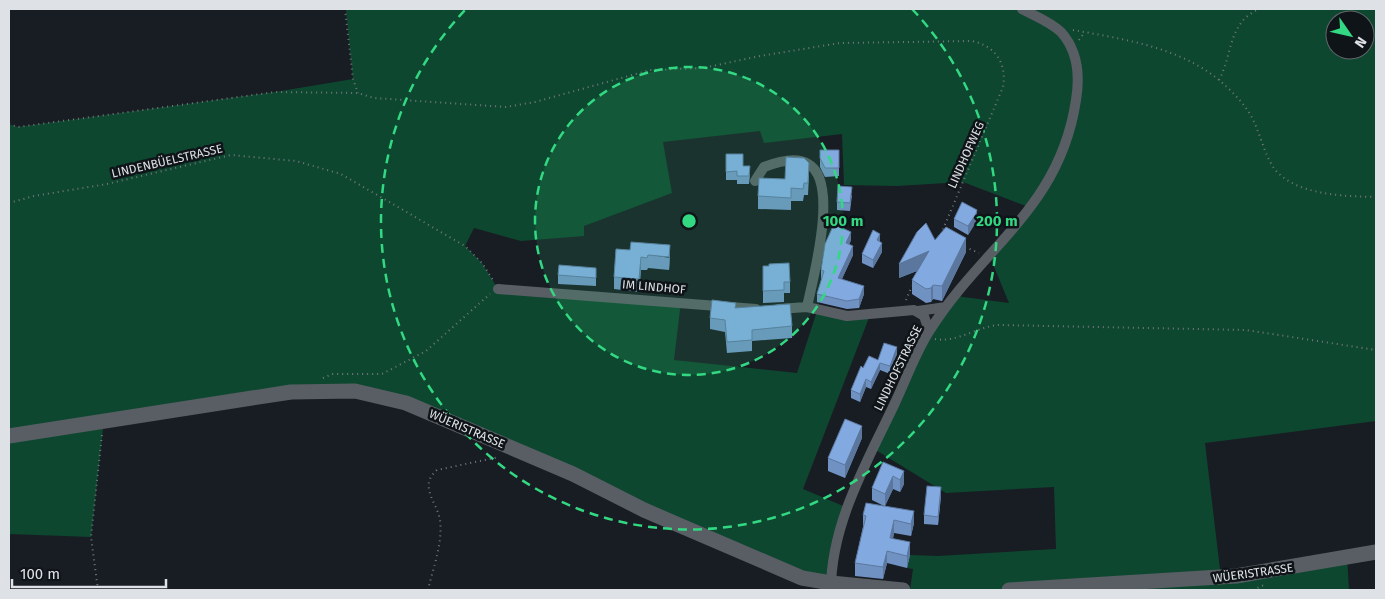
<svg xmlns="http://www.w3.org/2000/svg" width="1385" height="599" viewBox="0 0 1385 599" font-family="'Fira Sans',sans-serif">
<style>
.green{fill:#0e472f;fill-rule:evenodd}
.lines{fill:none;stroke-linecap:round;stroke-linejoin:round}
.path{stroke:#74787d;stroke-width:2;stroke-dasharray:1 4;stroke-linecap:butt}
.street{stroke:#595e65;stroke-width:10}
.secondary{stroke:#595e65;stroke-width:15}
.wall{fill:#7092c2}
.shaded-wall{fill:#5b779e}
.building{fill:#82aae1;stroke:#5b779e}
.ring{fill:none;stroke:#33d882;stroke-width:2.5;stroke-dasharray:9 6}
.labels{text-anchor:middle;dominant-baseline:central;stroke-width:5;stroke-linejoin:round;paint-order:stroke}
.street-label{font-size:12px;fill:#dee1e5;stroke:#0f1419}
.centre{fill:#33d882;stroke:#0f1419;stroke-width:2.5}
.ring-label{font-size:15px;text-anchor:middle;font-weight:bold;fill:#33d882;stroke:#0f1419;stroke-width:5;stroke-linejoin:round;paint-order:stroke}
</style>
<rect width="100%" height="100%" fill="#181d23"/>
<path class="green" d="M360,9H1376V421L1205,443L1221,578L1347,557L1349,590H910L913,569L907,568L910,555L938,556L1056,549L1054,487L946,493L874,449L922,344L956,296L1009,303L990,257L1031,208L963,182L897,186L844,185L842,134L764,143L760,131L663,142L672,193L584,226V236L521,241L474,228L465,246L482,263L498,289L681,301L674,360L797,373L817,311L870,315L803,489L848,508L831,590L573,474L355,391L104,420L91,537L9,534V124L18,127L275,92L353,79L346,10ZM1335,20H1365V50H1335Z"/>
<g class="lines">
<path class="path" d="M345,9L353,79L358,93
M1073,30C1123,39 1179,47 1219,80C1234,93 1248,107 1255,124C1261,138 1265,154 1273,167C1294,196 1345,196 1376,197
M1079,40L1085,32
M1219,80C1233,54 1228,21 1260,9
M9,124L18,127L275,92L358,93L374,98L506,107L535,102L650,70L703,68L760,56L840,43L972,41C996,46 1007,64 1003,87L941,234
M9,203L34,196L107,184L231,155L296,161L341,174L465,246L482,263L493,280
M965,247L979,253
M906,300L912,286
M935,339C956,343 977,327 998,325L1246,330L1376,350
M323,378L332,374H382L426,351L490,294
M98,590L91,537L102,434
M428,590C433,568 443,543 440,520C437,502 418,486 437,470L499,457
M1253,590L1266,584"/>
<path class="street" d="M755,181L764,167C777,162 796,156 808,164C840,181 813,278 807,307
M498,289L756,309
M778,309L807,307L847,316L914,310L924,316L929,331
M918,311L946,307
M831,589C831,524 867,462 894,405C906,380 915,353 930,330C983,246 1060,208 1076,100C1080,76 1078,51 1061,32C1051,22 1035,16 1022,9"/>
<path class="secondary" d="M9,436L291,392L355,391L406,403L573,474L644,510L802,578L831,583L903,590
M1009,590L1236,576L1376,552"/>
</g>
<path class="wall" d="M820,150H839V176L825,177L820,167Z
M726,154L743,166L750,175L749,184H737V180H726Z
M809,175L808,195H804L803,201H791V210L758,209V196L785,179Z
M852,195L850,211L837,210V202Z
M954,219L976,222L968,235L954,227Z
M851,240L849,245L853,255L842,279L864,294L859,308L847,309L817,302V294L822,279L821,278V270Z
M935,240L966,252L942,301L933,299L931,302L926,303L912,294V280L917,271L899,278Z
M880,242L882,252L873,268L862,263V254Z
M616,249L670,258L669,270L648,268L647,270H641L639,292L614,289V277Z
M763,266L790,282V293H784V302L763,303Z
M558,275L596,276V286L558,284Z
M736,308L792,326V338L752,341V351L727,353L725,332L710,329V318Z
M897,355L890,374L880,370L871,389L866,387L860,402L851,398V390L863,368L878,360Z
M862,438L845,478L828,471V458Z
M883,462L904,484L900,492L893,489L885,506L914,523L911,536L894,533L893,539L910,555L907,568L887,563L883,579L855,576V563L863,527V515L884,506L872,500V488Z
M941,496L938,525L924,524V515Z"/>
<path class="shaded-wall" d="M977,210L976,222L968,235V226Z
M851,232V240L846,252V243Z
M880,234V242L877,240Z
M966,238V252L942,301V286Z
M882,243V252L873,268V260Z
M670,245V258L669,270V257Z
M853,246V255L838,287V278Z
M929,251V266L899,278V264Z
M641,257V270L639,292V279Z
M933,285V299L931,302V288Z
M864,286V294L859,308V299Z
M897,347V355L890,374V366Z
M880,363V370L871,389V382Z
M866,379V387L860,402V394Z
M862,426V438L845,478V465Z
M904,471V484L900,492V480Z
M893,476V489L885,506V494Z
M941,487V496L938,525V517Z
M914,511V523L911,536V524Z
M894,520V533L890,551V538Z
M910,542V555L907,568V556Z
M887,551V563L883,579V567Z"/>
<path class="building" d="M820,150H839V168H825L820,158Z
M726,154H743V166H750L749,176H737V171L726,172Z
M786,157L804,158L809,163L808,183H804L803,189L791,188V198L758,196L759,178L785,179Z
M838,186L852,187L850,203L837,202Z
M962,202L977,210L976,214L968,226L954,219Z
M926,223L935,240L946,227L966,238L942,286L933,285L931,288L926,289L912,280L929,251L899,264L917,232Z
M834,224L851,232L846,243L853,246L838,278L864,286L859,299L847,301L817,294L824,271L821,270L825,244Z
M873,230L880,234L877,240L882,243L873,260L862,254Z
M631,242L670,245L669,257L648,255L647,258L641,257L639,279L614,277L616,249L630,250Z
M789,263L790,282H784V290L763,291V266H769V264Z
M559,265L596,268V278L558,275Z
M712,300L736,303L735,308L790,304L792,326L752,330V340L727,342L725,320L710,318Z
M884,343L897,347L890,366L880,363L871,382L866,379L860,394L851,390L861,366L863,368L869,356L878,360Z
M845,419L862,426L845,465L828,458Z
M883,462L904,471L900,480L893,476L885,494L872,488Z
M927,486L941,487L938,517L924,515Z
M866,503L914,511L911,524L894,520L890,538L910,542L907,556L887,551L883,567L855,563L866,516L863,515Z"/>
<circle cx="689" cy="221" r="154" fill="#33d882" fill-opacity=".12"/>
<g class="ring">
<circle cx="689" cy="221" r="154"/>
<path d="M912 9A308 308 0 1 1 466 9"/>
</g>
<g class="labels">
<g class="street-label">
<text transform="translate(966 155) rotate(-66)">LINDHOFWEG</text>
<text transform="translate(167 161) rotate(-13)">LINDENBÜELSTRASSE</text>
<text transform="translate(654 287) rotate(5)">IM LINDHOF</text>
<text transform="translate(898 368) rotate(-64)">LINDHOFSTRASSE</text>
<text transform="translate(467 429) rotate(23)">WÜERISTRASSE</text>
<text transform="translate(1253 573) rotate(-8)">WÜERISTRASSE</text>
</g>
</g>
<circle cx="689" cy="221" r="8" class="centre"/>
<g class="ring-label">
<text x="843" y="226">100 m</text>
<text x="997" y="226">200 m</text>
</g>
<rect width="1385" height="599" fill="none" stroke="#dee1e5" stroke-width="20"/>
<g transform="translate(1350 35) rotate(124)"><circle r="24" fill="#0f1419" stroke="#62666b"/>
<path d="M0-4L9 19L0 12L-9 19Z" fill="#33d882"/>
<text y="-8" font-size="14" font-weight="bold" text-anchor="middle" fill="#dee1e5">N</text>
</g>
<path d="M12 579v8h154v-8" fill="none" stroke="#dee1e5" stroke-width="2.5"/>
<text x="20" y="579" font-size="15" fill="#dee1e5" stroke="#0f1419" stroke-width="4" paint-order="stroke">100 m</text>
</svg>
